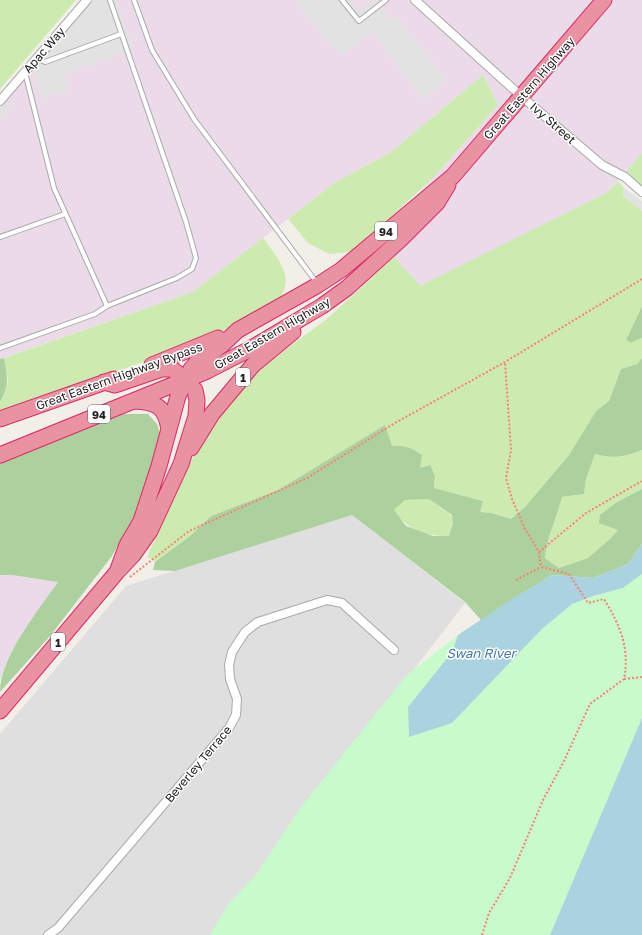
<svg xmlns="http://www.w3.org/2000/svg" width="642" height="935" viewBox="0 0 642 935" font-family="'Golos Text',sans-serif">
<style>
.residential{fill:#e0dfdf}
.industrial{fill:#ebdbe8}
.grass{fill:#cdebb0}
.forest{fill:#add19e;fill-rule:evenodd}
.park{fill:#c8facc}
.parking{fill:#e2e2e2}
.water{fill:#aad3df}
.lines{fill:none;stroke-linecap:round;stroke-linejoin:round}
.lane-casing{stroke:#a9a9a9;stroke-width:6}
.street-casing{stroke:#a9a9a9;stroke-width:10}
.highway-casing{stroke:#dc2a67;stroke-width:17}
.path{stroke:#fa8072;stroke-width:2;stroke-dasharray:2 2;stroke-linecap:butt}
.lane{stroke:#fff;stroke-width:4}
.street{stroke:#fff;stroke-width:8}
.highway{stroke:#e892a2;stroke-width:15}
.labels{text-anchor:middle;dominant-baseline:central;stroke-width:3;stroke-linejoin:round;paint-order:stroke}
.shield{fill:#fff;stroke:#646464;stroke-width:1}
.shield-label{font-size:11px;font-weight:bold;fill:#222}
.street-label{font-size:12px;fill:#222;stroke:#fff}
.water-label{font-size:13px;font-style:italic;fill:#4a7aab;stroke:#fff}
</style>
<rect width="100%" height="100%" fill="#f2efe9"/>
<path class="residential" d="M352,515L465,603L237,900L221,935H0V734L126,586Z"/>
<path class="industrial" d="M87,0H642V153L608,192L420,287L378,239L498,105L483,75L391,152L336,182L193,292L0,359V101Z
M0,575H12L58,582L11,653L0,680Z"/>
<path class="grass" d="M0,0H76L0,89Z
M483,75L498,105L431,180L352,252L329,254L308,243L288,219L336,182L391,152Z
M642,153V187L625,173Z
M618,181L624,188L623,196L642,211V306L626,340L631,343L642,338V358L637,364L621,369L609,401L596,411L569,455L525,507L511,519L492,513L479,512L483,501L434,488L435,476L429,465L420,468L391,446L385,425L278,490L211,516L190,536L155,562L147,557L191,461L219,414L254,373L328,318L394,257L420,286L608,192Z
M263,238C279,260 298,279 275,304L205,340L0,413V402L4,395L8,380L4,358L193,292Z
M642,450V489L617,502L618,530L611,538L588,558L559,568L545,558C547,536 557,518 562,497L584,494L586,479L595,454C613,459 625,457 642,450Z
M429,499L452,516L453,523L449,536C422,536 410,530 393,511L405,500Z"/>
<path class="forest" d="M642,306V338L631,343L626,340Z
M4,358C7,376 10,385 0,402V359Z
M642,358V450C625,457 613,459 595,454L586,479L584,494L562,497C557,518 547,536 545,558L559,568L588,558L611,538L618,530L599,523L600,515L617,502L642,489V544L628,564L593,578L552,575L481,620L465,602L352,515L175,571L153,570L155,562L190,536L211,516L278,490L385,425L392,446C404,445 412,448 422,455L420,468L430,465L435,476L434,488L483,501L480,512L492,513L511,519L525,507L569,455L596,411L609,401L621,369L637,364ZM429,499L452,515L453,523L449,536H433L406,526L394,510L405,500Z
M124,414H148L157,424L162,438L139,508L112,556L50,636L0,692C0,657 38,611 58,582L12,575H0V462Z"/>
<path class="park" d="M642,574V718L550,935H210L229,903L256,875L301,807L406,676L458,635L452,652L408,707L409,736L452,723L542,629L572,604L593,596L623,588Z"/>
<path class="parking" d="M87,0H116L133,49L64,74L69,89L42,98L31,65Z
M296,0H350L358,12L373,0H377L390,19L395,16L447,81L423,99L373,32L342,54L330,45Z
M3,103L11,109L0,121V106Z
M624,188L642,201V211L623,196Z"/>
<path class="water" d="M642,544V574L623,588L593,596L572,604L542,629L452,723L409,737L408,707L452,652L458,635L515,597L552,575L593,578L628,564Z
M642,718V935H550Z"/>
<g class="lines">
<g class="lane-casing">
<path id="lane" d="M134,0L152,50L194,119L317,283
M342,0L359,21L386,0
M37,58L45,62L121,34
M25,72L54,188L107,306L177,278L192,269L196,258L186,222L110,0
M0,237L65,214
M0,348L95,314L107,306"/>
</g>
<g class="street-casing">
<path id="street" d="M415,0L521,96L602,165L625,177L642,192
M0,101L87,0
M48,935L58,928L229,728L236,715L237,699L230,679L229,665L232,652L245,632L258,622L327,600L342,603L394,650"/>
</g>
<g class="highway-casing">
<path id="highway" d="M152,365L218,338
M134,401C156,402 165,406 169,429
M0,419L114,379
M191,448L212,414L253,365L293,332
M0,455L207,371L250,349L322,306L347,288L401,239L437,203L448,185
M117,572L127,545L141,521L159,466L178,396L191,369L198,361L222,345L238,330L318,285L341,270L453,176L604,0
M0,711L117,572L133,555L150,531L181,464L196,416L197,400L195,390L185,379L172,369H162L115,385L104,382"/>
</g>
<path class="path" d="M539,552L586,513L642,481
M130,577L189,531L307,478L395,423L505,362L642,279
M516,580L541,567
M624,679L642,677
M482,935L489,913L510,878L543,800L564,761L590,704L624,679C630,648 620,625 604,599L588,603L569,574L541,567L539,552L525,529L512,499L506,478L511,450L505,362"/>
<use href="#lane" class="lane"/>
<use href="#street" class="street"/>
<use href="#highway" class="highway"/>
</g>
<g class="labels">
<g class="shield">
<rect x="375" y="222" width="22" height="18" rx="3"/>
<rect x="236" y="368" width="14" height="18" rx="3"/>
<rect x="88" y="405" width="22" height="18" rx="3"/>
<rect x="51" y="633" width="14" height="18" rx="3"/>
</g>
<g class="shield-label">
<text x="386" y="231">94</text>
<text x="243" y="377">1</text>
<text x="99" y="414">94</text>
<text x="58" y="642">1</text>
</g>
<g class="street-label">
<text transform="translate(44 50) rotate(-49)">Apac Way</text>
<text transform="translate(529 88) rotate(-49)">Great Eastern Highway</text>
<text transform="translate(553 123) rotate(41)">Ivy Street</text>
<text transform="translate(272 333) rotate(-30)">Great Eastern Highway</text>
<text transform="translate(119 376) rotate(-20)">Great Eastern Highway Bypass</text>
<text transform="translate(198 764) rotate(-50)">Beverley Terrace</text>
</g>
<g class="water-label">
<text x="481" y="653">Swan River</text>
</g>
</g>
</svg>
